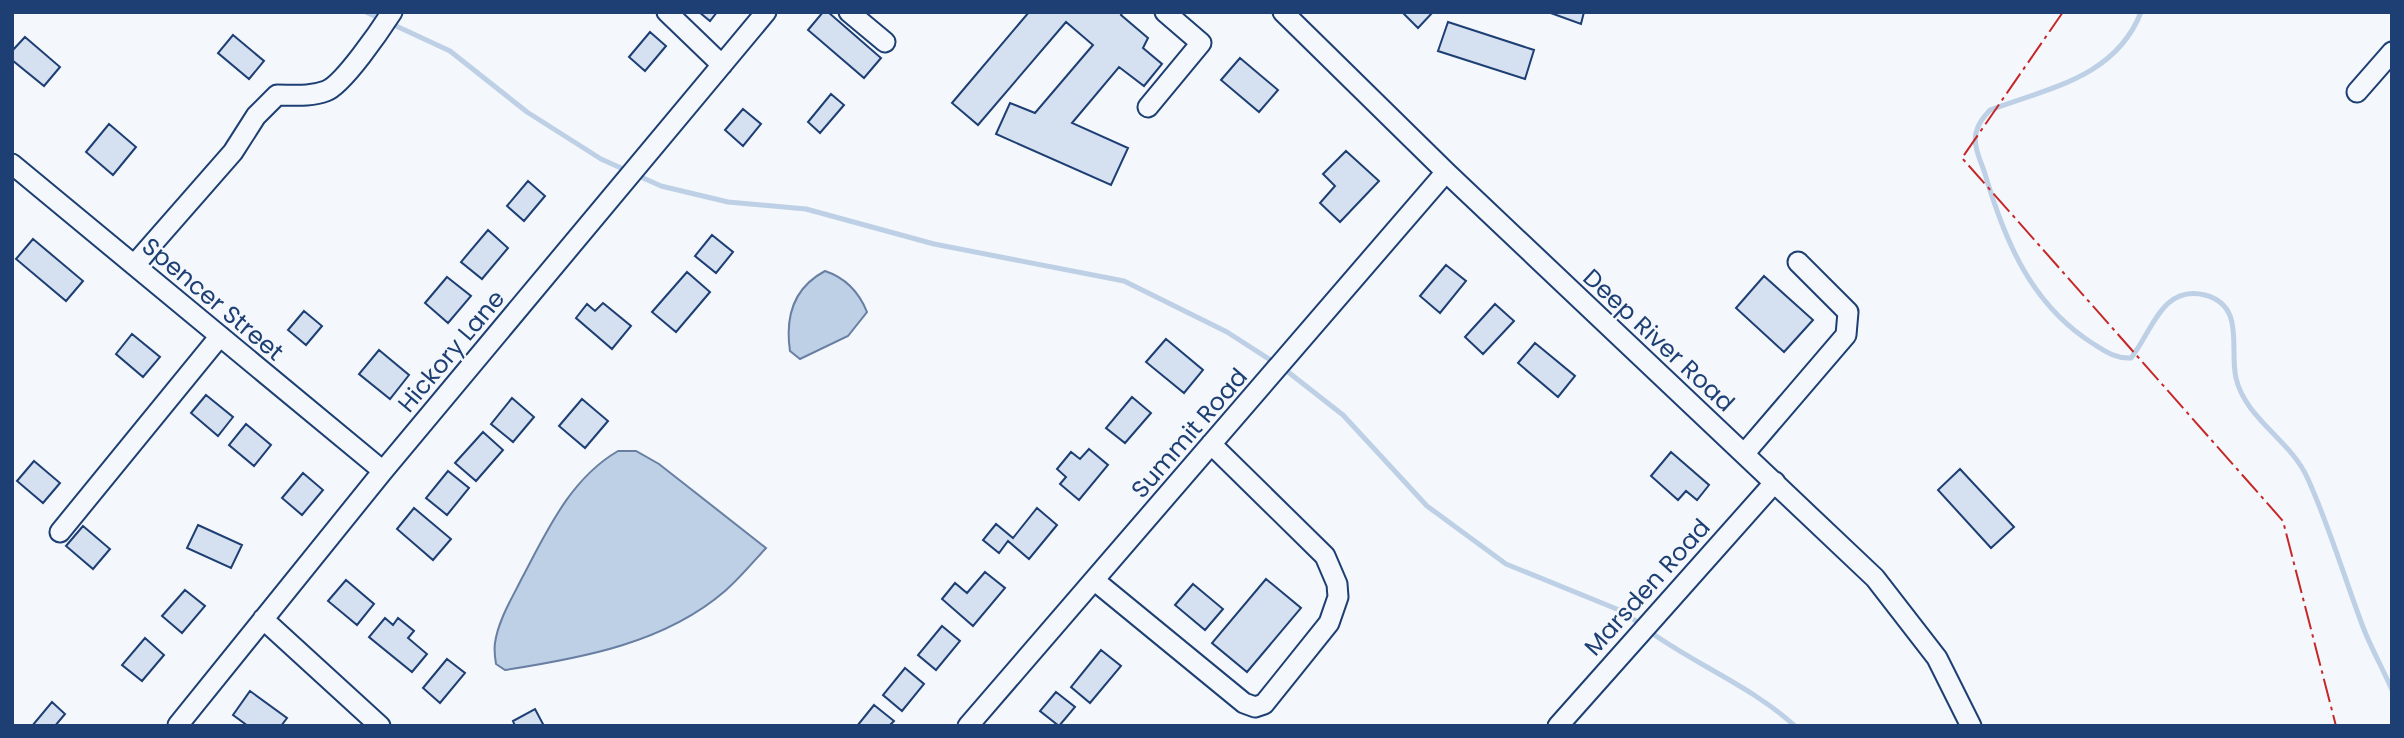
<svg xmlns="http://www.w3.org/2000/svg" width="2404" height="738" viewBox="0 0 2404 738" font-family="Poppins,sans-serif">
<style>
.water{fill:#bed0e5;stroke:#687fa3;stroke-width:2}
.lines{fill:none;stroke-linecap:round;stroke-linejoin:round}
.stream{stroke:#bed0e5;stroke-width:5}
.building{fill:#d5e0f0;stroke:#1d3f73;stroke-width:2}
.minor-casing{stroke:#1d3f73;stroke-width:23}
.minor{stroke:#f4f7fb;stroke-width:19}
.power{stroke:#c62828;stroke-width:2;stroke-dasharray:24 5 3.5 5;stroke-linecap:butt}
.labels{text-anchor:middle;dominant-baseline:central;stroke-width:5;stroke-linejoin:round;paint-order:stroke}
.street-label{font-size:24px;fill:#1d3f73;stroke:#f4f7fb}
</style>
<rect width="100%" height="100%" fill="#f4f7fb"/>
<path class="water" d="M825,271C846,278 859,292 867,312L848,336L800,359L790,351C785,317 793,288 825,271Z
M618,451H636L659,464L766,548C753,562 740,578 725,591C665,643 582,658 505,670L496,664C495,658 494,650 495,643C498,621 512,598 522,578C547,531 570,479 618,451Z"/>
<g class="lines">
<path class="stream" d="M366,12L450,51L527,112L601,159L661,186L728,202L806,209L934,244L1124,281L1227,332L1283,368L1343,415L1427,506L1506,564L1624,612L1641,625
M2141,12C2116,77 2049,88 1990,110C1984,117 1978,123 1976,133C1973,147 1981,161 1985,174C2005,241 2031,304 2092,343C2105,351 2115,359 2131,358C2152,332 2162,284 2205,295C2246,306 2229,349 2236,378C2245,418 2290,440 2307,477C2329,525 2344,577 2363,627C2371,648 2383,669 2392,690
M1649,631C1696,665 1751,686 1795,726"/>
</g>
<path class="building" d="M699,12H717L710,21Z
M823,12H828L881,58L864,78L808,30Z
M1029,12H1123L1121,15L1148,38L1143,48L1162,64L1144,86L1119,67L1072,123L1128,148L1111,185L996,134L1010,103L1035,113L1093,45L1066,22L978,125L952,103Z
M1402,12H1433L1418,28Z
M1548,12H1584L1581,24Z
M1448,22L1534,50L1525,79L1438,51Z
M650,32L666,46L645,71L629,57Z
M233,35L264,61L249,79L218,53Z
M25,37L60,67L44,86L12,60V51Z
M1240,58L1278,90L1259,112L1221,80Z
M831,94L844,105L820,133L808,122Z
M743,109L761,124L743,146L725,130Z
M109,124L136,147L113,175L86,152Z
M1346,151L1379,181L1340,222L1320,203L1335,186L1323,174Z
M528,181L545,196L524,221L507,206Z
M488,230L508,248L482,279L461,262Z
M712,235L733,252L716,273L695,256Z
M33,239L83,281L66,301L16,259Z
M1446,265L1466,281L1440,313L1420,296Z
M687,272L710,292L676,332L652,312Z
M1764,276L1813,320L1784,352L1736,308Z
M447,277L471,296L448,323L425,303Z
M603,303L631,326L612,349L576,318L587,304L595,311Z
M1495,304L1514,321L1483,354L1465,337Z
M304,311L322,326L306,345L288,330Z
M132,334L160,357L143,377L116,354Z
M1166,339L1203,370L1184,393L1146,362Z
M1535,343L1575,376L1558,397L1518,363Z
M379,350L409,375L390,399L359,374Z
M206,395L233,417L218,436L191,413Z
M1132,397L1151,413L1125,443L1106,428Z
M512,398L534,417L513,442L491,424Z
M582,399L608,421L585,448L559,426Z
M246,424L271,445L254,466L229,445Z
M483,432L503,450L476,481L455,463Z
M1089,449L1108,465L1079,500L1060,484L1066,477L1057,469L1071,452L1080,459Z
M1671,452L1709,485L1697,500L1686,491L1678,500L1651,476Z
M34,461L60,483L43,503L17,481Z
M1960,469L2014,527L1991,548L1938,490Z
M448,471L469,488L447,515L426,498Z
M303,473L323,490L302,515L282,498Z
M414,508L451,539L433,560L397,529Z
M1037,508L1057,525L1029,559L1008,541L999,553L983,540L996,524L1013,538Z
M198,525L242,545L231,568L187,548Z
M83,526L110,549L93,569L66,546Z
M985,572L1005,588L973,626L942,599L955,583L967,593Z
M1266,579L1301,608L1247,672L1212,643Z
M346,580L374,604L357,625L328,601Z
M1193,584L1223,609L1205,630L1175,605Z
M185,590L205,606L182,633L162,616Z
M385,618L393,625L398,618L414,631L408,638L427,654L412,672L369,637Z
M942,626L960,641L936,670L918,655Z
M145,638L164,655L142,681L122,665Z
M1101,650L1121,666L1090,703L1071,687Z
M447,659L465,673L440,703L423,688Z
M905,668L924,684L902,711L883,695Z
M250,691L287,718L281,726H248L233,715Z
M1056,692L1075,707L1059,726L1040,711Z
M52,702L65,714L55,726H32Z
M874,705L894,721L889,726H857Z
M535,709L544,726H515L513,721Z"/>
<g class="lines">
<g class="minor-casing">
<path id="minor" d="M667,12L722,65
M849,12L885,42
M1283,12L1446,172L1875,578L1937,658L1971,726
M2357,92L2392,52
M1148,107L1201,43L1165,12
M12,164L383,471
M134,265L233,152L256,116L277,95C294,95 310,97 326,91C343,85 381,29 392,12
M1744,454L1846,335L1848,312L1798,262
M60,532L220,336
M1094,580L1244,703L1255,707L1264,704L1329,623L1338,597L1337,584L1325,556L1211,444
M263,619L380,726
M178,725L383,471L766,12
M968,726L1446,172
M1558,726L1775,482"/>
</g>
<use href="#minor" class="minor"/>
<path class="power" d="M2063,12L1962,158L2283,521L2336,726"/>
</g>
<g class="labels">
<g class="street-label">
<text transform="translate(213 299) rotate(40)">Spencer Street</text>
<text transform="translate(1659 340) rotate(43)">Deep River Road</text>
<text transform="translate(451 351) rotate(-50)">Hickory Lane</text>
<text transform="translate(1189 433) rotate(-49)">Summit Road</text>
<text transform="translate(1647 587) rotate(-48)">Marsden Road</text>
</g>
</g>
<rect width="2404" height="738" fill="none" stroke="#1d3f73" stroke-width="28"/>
</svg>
